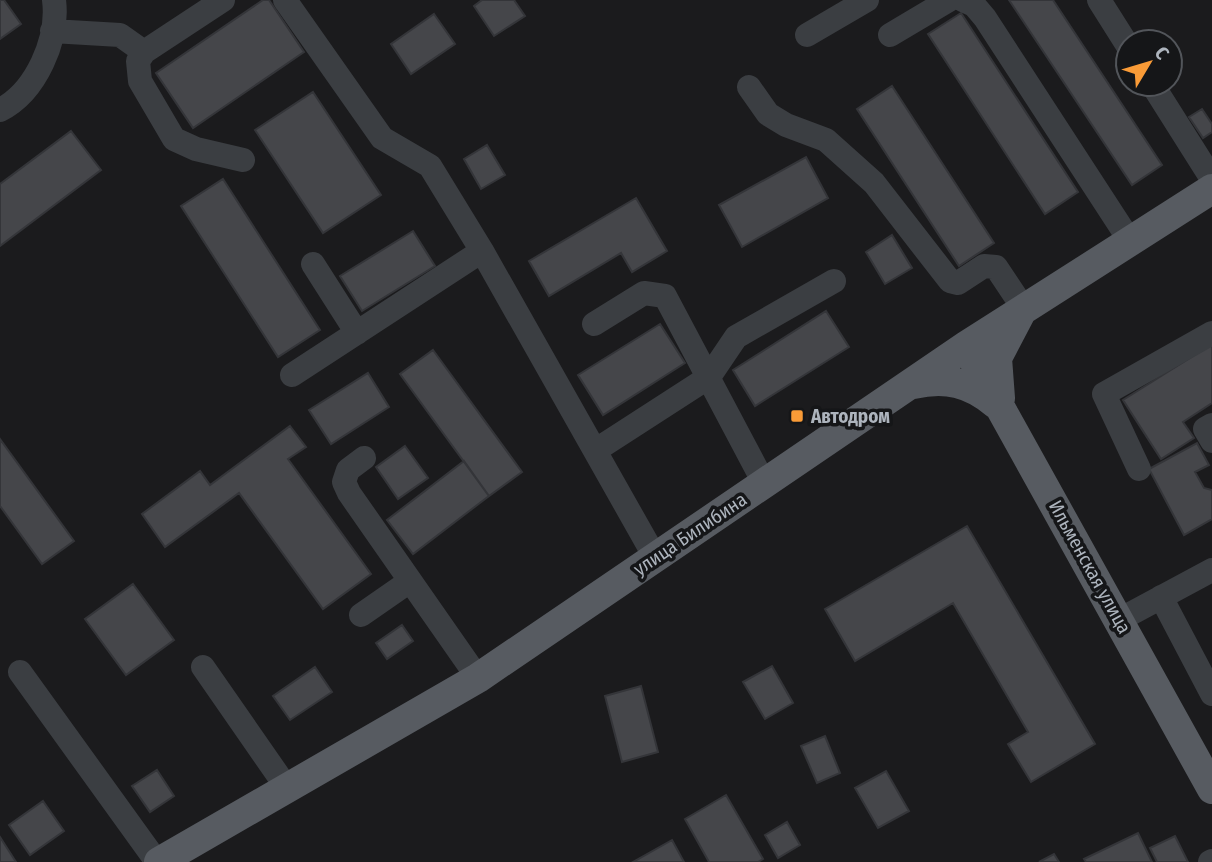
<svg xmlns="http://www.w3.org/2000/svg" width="1212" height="862" viewBox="0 0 1212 862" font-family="'Fira Sans Condensed',sans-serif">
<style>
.building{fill:#45464a;stroke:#343539;stroke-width:2}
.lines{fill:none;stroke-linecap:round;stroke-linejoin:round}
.minor{stroke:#3b3e42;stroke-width:24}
.major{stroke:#575b61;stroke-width:30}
.poi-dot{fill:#f99b37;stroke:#151618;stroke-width:2.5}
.labels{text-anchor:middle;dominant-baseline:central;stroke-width:7;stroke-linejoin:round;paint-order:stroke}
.poi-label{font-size:19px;font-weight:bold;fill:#adb4bd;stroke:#151618;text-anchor:start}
.street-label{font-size:19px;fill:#adb4bd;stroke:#151618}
</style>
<rect width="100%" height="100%" fill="#1b1b1d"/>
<path class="building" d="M0,0H4L21,24L0,39Z
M263,0H269L304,52L193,128L156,73Z
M482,0H514L525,16L494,36L474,6Z
M1009,0H1053L1162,165L1132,185Z
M961,13L1078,192L1045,214L928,34Z
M434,14L455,44L411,74L391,44Z
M892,86L994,243L959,266L857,109Z
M313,92L381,195L323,233L255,130Z
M1202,109L1212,124V132L1203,138L1189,117Z
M71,131L101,170L0,246V184Z
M487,145L505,175L481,189L464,159Z
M806,157L828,198L742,247L719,205Z
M223,179L320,330L278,357L181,206Z
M636,198L667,251L632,272L621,253L549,296L529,261Z
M413,231L435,266L362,311L340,276Z
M892,235L912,268L885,284L866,252Z
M826,311L849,347L755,406L733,370Z
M660,324L685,363L603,415L578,375Z
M1212,344V403L1183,422L1194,438L1161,459L1123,400Z
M433,350L522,472L489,496L400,374Z
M368,373L389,407L331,444L309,410Z
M290,426L306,447L288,459L371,574L323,609L239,493L165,547L142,514L200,471L210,485Z
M0,439L74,541L42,564L0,506Z
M1197,443L1209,465L1195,472L1204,488L1212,490V519L1184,535L1149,469Z
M405,446L428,478L398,499L376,467Z
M464,461L489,496L413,554L387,520Z
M967,526L1095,744L1031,782L1008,744L1028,732L953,603L855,661L825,609Z
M133,584L174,640L126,675L85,619Z
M402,625L413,641L387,659L376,643Z
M772,666L793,703L765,719L743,682Z
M315,667L332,692L290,720L273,696Z
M641,686L658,752L622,762L605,696Z
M825,736L840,773L817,783L801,746Z
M157,770L174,796L150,812L132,786Z
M886,771L909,811L878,828L855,788Z
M726,795L763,859L758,862H709L685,819Z
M43,801L64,831L30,855L9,825Z
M787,822L800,845L778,858L765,835Z
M1138,833L1152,862H1086L1084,859Z
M1175,836L1188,862H1157L1150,848Z
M0,837L16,862H0Z
M672,840L684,862H633Z
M1054,854L1059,862H1039Z"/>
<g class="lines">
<path class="minor" d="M223,0L144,52L138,61L140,81L174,139L196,149L243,160
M285,0L382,138L430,166L482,251L655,557
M963,0L974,5L985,18L1130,241
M1099,0L1128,46
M52,31L120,35L144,52
M807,35L867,0
M890,35L949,0
M1152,84L1212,179
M749,87L768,114L786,125L826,140L874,183L950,281L958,283L984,266L996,267L1024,309
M0,110C36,92 59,39 54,0
M313,264L357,333
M594,324L644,293L665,296L764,483
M292,375L482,251
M1212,425L1205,429L1212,441
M596,450L709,377L736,337L834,281
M364,458L348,470L344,482L349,493L478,678
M1139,469L1104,394L1212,333
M1161,597L1212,694
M361,615L410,581
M1119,620L1212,570
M203,667L287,788
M20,672L157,862
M1210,862L1212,861"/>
<path class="major" d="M966,346L1212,789
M913,384C946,377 970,382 996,404
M1000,398L997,358L1020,314
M159,862L478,678L966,346L1212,189"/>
</g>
<rect class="poi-dot" x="790" y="409" width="14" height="14" rx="3.5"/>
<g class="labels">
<g class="poi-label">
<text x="811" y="416">Автодром</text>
</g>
<g class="street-label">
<text transform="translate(690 534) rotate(-34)">улица Билибина</text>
<text transform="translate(1090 567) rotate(61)">Ильменская улица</text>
</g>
</g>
<g transform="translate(1149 63) rotate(52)"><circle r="33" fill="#151618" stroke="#52555a" stroke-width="2"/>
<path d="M0-5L12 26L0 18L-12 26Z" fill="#f99b37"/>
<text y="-10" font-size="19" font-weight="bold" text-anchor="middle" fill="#adb4bd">С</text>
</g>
</svg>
